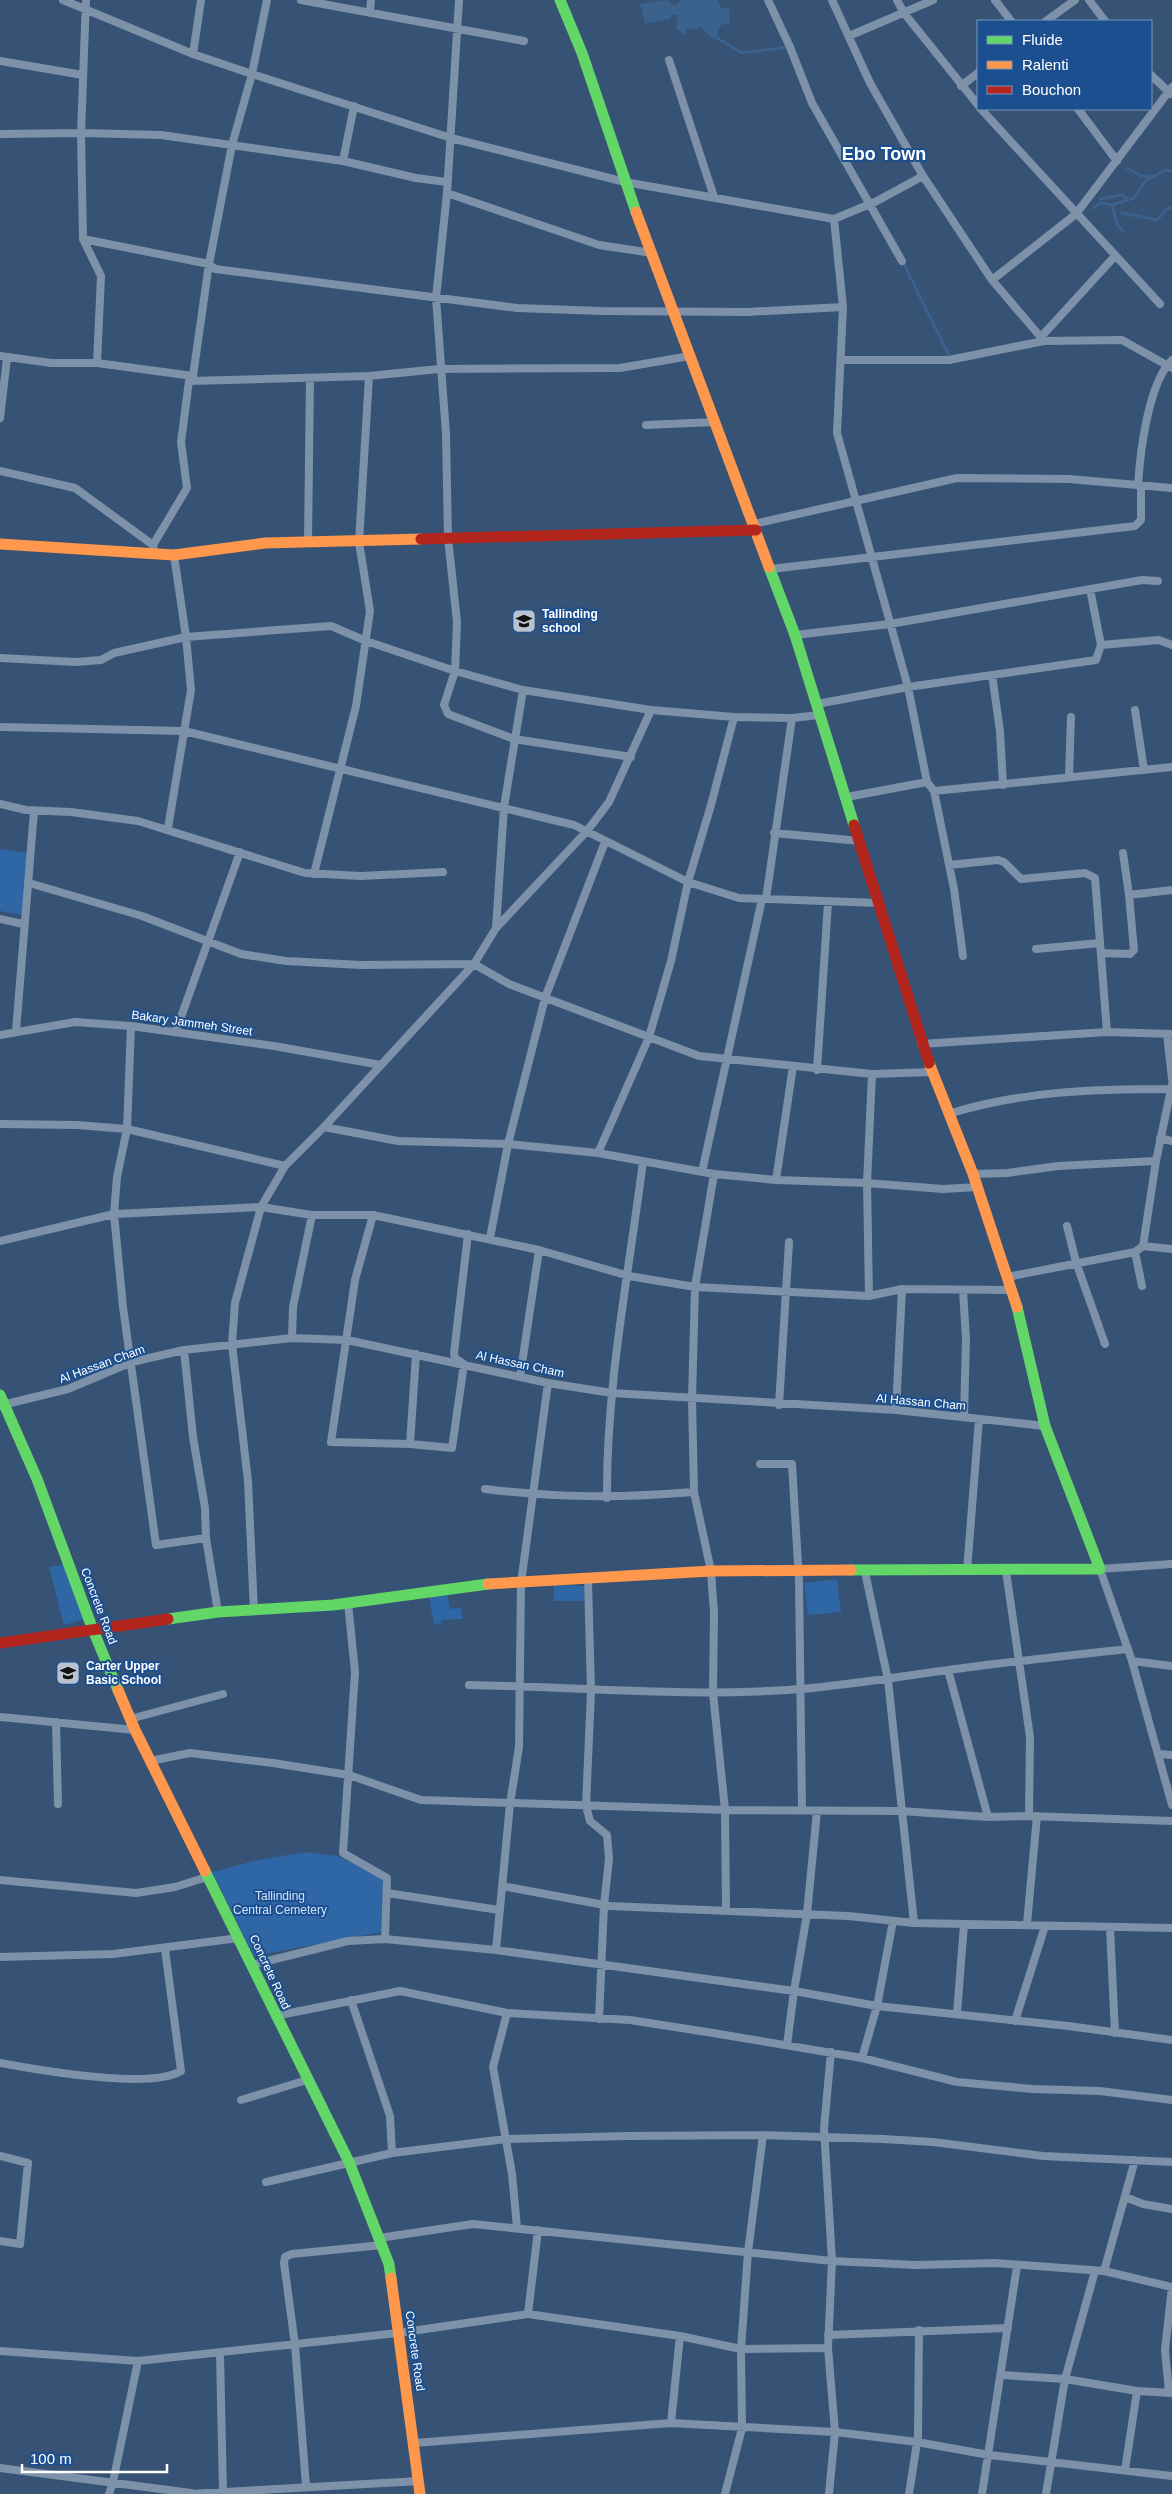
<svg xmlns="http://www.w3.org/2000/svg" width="1172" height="2494" viewBox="0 0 1172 2494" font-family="Helvetica,sans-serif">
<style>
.green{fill:#2f66a5}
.water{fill:#3b618d}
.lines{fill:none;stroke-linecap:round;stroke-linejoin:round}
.stream{stroke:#3b618d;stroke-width:3}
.street{stroke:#7d92a8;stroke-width:8}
.fast{stroke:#63d668;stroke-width:11}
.slow{stroke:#ff974d;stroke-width:11}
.jam{stroke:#b3261e;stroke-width:11}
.labels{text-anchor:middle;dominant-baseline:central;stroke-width:4;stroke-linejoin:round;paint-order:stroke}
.poi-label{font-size:12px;font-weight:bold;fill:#fff;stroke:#1b4f8f;text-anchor:start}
.street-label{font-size:12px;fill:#fff;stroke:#1b4f8f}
.park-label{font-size:12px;fill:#cfe3fa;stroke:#1b4f8f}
.district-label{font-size:18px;font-weight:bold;fill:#fff;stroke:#1b4f8f}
</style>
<rect width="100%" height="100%" fill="#365274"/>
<path class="green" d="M0,849L28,853L22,915L0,911Z
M67,1564L89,1618L64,1625L49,1567Z
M837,1579L841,1612L808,1615L804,1583Z
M554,1585L584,1586V1601H554Z
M447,1594L450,1609L461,1607L463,1619L441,1620L442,1623L434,1625L429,1597Z
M305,1852L338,1856L383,1879L381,1932L254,1956L212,1872L258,1860Z"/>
<path class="water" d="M667,0L674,6L681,0H718L721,8H729L730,26L725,23L719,27L717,38L713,39L700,27L695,30L687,28L686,36L676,28L677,15H672L670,19L645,24L640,4Z"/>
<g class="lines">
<path class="stream" d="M717,38L742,53L789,47
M1127,168L1141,176L1154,177
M1100,199L1123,195L1128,200
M1112,205L1118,226L1123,231
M1093,208L1101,203L1112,205L1134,198L1146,180L1166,170L1172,171
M1122,213L1157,220L1167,209L1172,207
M903,262L951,359"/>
<path class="street" d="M63,0L193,54L252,74L451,138L625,182L834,219L875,202L923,176
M86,0L81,133L83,239L101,276L97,363
M301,0L524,41
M459,0L447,193L436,298L446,434L448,538L457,622L455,671L444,705L448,714L514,739L631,757
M768,0L790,47L812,103L902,261
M832,0L870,83L923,176L992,280L1044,341
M897,0L904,13L978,105
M995,0L1011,21
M1089,0L1105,21
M370,13L371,0
M1046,21L1075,0
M849,36L933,0
M193,54L201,0
M669,60L714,197
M0,61L83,75
M1151,75L1171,94
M961,86L978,73
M981,109L1160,304
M1078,109L1117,161
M0,134L81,133L161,135L343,161L416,178L447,182
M343,161L354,106
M447,193L599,245L652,253
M834,219L843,307L837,433L908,687L927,782L934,791L954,889L963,956
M83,239L209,264L215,269L517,308L602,311L747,312L843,307
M992,280L1076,214L1172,87
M1041,337L1115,256
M0,356L51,363H97L193,376
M842,360H949L1044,341L1122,340L1172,368
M189,381L369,376L439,369L620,368L690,356
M0,418L7,358
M646,425L715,422
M0,471L75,488L153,545
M1138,485C1140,454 1148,383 1172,360
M754,524L957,478L1069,479L1172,488
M308,542L310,378
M155,555L153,545L187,488L181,442L189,381L193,376L209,264L232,145L252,74L267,0
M771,569L1135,526L1141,520V486
M795,635L890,624L1142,580L1158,581
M1101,645L1159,640L1172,645
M0,658L76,662L101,660L114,653L186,637L331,626L366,641L455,671L523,690L651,710L734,717L792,718L820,715
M992,675L1000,731L1003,785
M817,704L908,687L1096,660L1101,645L1090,589
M1135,710L1144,770
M0,727L184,731L574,825L688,882L739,898L879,903
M1069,776L1071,717
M934,791L1172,767
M847,797L927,782
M0,804L26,810L71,812L138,821L305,873L361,876L443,872
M168,828L191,690L186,637L174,555
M774,833L860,841
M949,865L998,860L1004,862L1021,879L1085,873L1095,878L1107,1032
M314,874L356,706L370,611L359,542L369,376
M29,883L142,916L241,954L286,961L361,965L474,964L509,984L699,1056L872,1074L932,1072
M1129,895L1172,890
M766,899L792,718
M0,919L23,924
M496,928L504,807L523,690
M1036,949L1100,943
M1101,953L1130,954L1134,950L1129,895L1123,853
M131,1026L127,1129L117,1177L114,1214L123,1307L156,1545L206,1538
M16,1031L34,811
M176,1031L240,852
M1167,1034L1172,1079
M0,1035L75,1022L131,1026L274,1046L381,1065
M921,1044L1107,1032L1172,1034
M817,1070L828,903
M948,1114C1023,1091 1092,1089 1170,1089
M0,1124L77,1125L127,1129L285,1166
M324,1127L398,1141L508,1144L598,1153L714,1174L776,1180L867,1183L943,1189L978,1187
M1160,1138L1172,1141
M598,1153L649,1037L671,961L688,882L711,805L734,717
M702,1172L762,899
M714,1174L695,1287L692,1399L694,1492L711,1571L714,1613L713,1693L725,1810L726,1909
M973,1174L1007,1173L1058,1166L1156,1161
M776,1180L793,1066
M373,1215L355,1280L331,1442L410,1444L452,1448L464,1364L455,1358L454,1353L468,1234
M1067,1226L1076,1262L1105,1344
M490,1238L508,1144L545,998L605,842
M0,1241L114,1214L261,1207L312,1215H373L539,1250L629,1276L695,1287L869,1296L902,1289L1012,1290
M1143,1246L1156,1161L1172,1084
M1135,1252L1142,1286
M1007,1277L1135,1252L1143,1246L1172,1249
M963,1290L966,1339L964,1416
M869,1296L867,1183L872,1074
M292,1338L293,1307L312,1215
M184,1350L193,1437L205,1508L206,1538L218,1612
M520,1377L539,1250
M2,1405L68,1389L132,1362L184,1350L292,1338L347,1340L548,1383L612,1393L896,1410L1045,1426
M779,1405L789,1242
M896,1410L902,1289
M410,1444L416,1354
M760,1464H792L799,1581L802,1810
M485,1489C558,1498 621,1498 694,1492
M607,1498C606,1385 629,1273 643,1161
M1172,1564L1100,1569L1132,1661L1172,1805
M967,1571L979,1419
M1006,1571L1030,1737L1029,1816
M865,1572L888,1680L914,1923
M588,1580L591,1691L586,1806L590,1821L607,1835L609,1859L604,1905L599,2019
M348,1603L355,1672L343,1853L387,1878L385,1939
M254,1611L248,1481L232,1344L235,1303L261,1207L285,1166L324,1127L474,964L496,928L587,831L609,802L651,710
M1132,1661L1172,1666
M948,1670L988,1817
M469,1685C580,1687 690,1698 801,1689C856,1684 909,1675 963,1668C1017,1661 1073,1655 1128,1649
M0,1717L135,1730
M130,1719L223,1694
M56,1722L58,1804
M1159,1754L1172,1755
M150,1761L190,1753L273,1763L349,1775L421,1800L725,1810L901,1811L988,1817L1029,1816L1172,1821
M0,1880L136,1893L175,1887L207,1877
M502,1886L610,1906L848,1916L914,1923L1172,1928
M387,1893L499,1910
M1027,1924L1037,1816
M1110,1928L1115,2033
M496,1950L510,1804L519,1747L521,1583L548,1383
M0,1957L113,1954L239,1938
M251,1965L348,1941L385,1939L496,1950L794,1991L877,2006L1068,2026L1172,2040
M351,2000L390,2116L392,2153
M507,2013L493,2067L512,2174L517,2227
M957,2014L964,1924
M275,2016L400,1991L507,2013L630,2020L713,2033L862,2058L957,2082L1033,2089L1100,2091L1172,2100
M1015,2021L1045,1926
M787,2045L794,1991L807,1914L817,1811
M862,2058L877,2006L893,1921
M0,2063C38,2070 149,2090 181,2071L165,1949
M241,2100L307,2080
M0,2156L28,2163L20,2244L0,2241
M266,2182L392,2153L506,2139L627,2136L763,2135L883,2139L933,2142L1043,2156L1172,2162
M1125,2197L1143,2204L1172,2209
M379,2238L473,2224L832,2261L917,2265L995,2263L1104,2271L1172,2287
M1104,2271L1135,2160
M528,2314L538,2230
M828,2335L1008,2328
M0,2351L138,2361L398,2333L528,2314L680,2336L741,2349L828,2348
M220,2354L223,2492
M1002,2375L1065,2379L1137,2391L1172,2393
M1169,2393L1165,2350L1172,2287
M671,2423L680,2336
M414,2443L671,2423L835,2432L917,2442L989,2455L1172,2476
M0,2468L191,2493
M1125,2470L1137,2391
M306,2486L295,2345L284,2263L285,2257L292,2254L382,2245
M109,2494L113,2482L138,2361
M190,2494L419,2481
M725,2494L742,2428L741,2349L748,2252L763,2135
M829,2494L835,2432L828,2348L832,2261L824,2128L831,2052
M909,2494L918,2436L919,2330
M982,2494L1017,2266
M1046,2494L1065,2379L1095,2271"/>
<path class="fast" d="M560,0L582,53L636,212
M769,567L795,635L854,825
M0,1395L37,1479L93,1630L118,1690
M851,1570L1100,1569L1045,1426L1017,1307
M168,1619L218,1612L333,1605L488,1584
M205,1871L349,2162L389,2264L391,2278"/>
<path class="slow" d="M636,212L769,567
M0,544L174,555L265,543L421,539
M929,1063L973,1174L1017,1307
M488,1584L711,1571L851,1570
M118,1690L135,1730L205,1871
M391,2278L420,2494"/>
<path class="jam" d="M421,539L756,530
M854,825L929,1063
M0,1643L168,1619"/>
</g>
<defs>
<g id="school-square" transform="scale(1.25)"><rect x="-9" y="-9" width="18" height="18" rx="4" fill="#b9c2ce" stroke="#1b4f8f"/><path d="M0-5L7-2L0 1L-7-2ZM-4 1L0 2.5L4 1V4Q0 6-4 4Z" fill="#111"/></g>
</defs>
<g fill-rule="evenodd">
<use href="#school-square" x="524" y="621"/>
<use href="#school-square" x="68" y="1673"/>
</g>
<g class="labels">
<g class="poi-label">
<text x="542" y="614">Tallinding<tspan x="542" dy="14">school</tspan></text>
<text x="86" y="1666">Carter Upper<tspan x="86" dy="14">Basic School</tspan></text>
</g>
<g class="street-label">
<text transform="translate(192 1023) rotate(8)">Bakary Jammeh Street</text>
<text transform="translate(102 1364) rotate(-20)">Al Hassan Cham</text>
<text transform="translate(520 1364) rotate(12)">Al Hassan Cham</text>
<text transform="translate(921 1402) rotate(5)">Al Hassan Cham</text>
<text transform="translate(99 1606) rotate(69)">Concrete Road</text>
<text transform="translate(270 1972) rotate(65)">Concrete Road</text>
<text transform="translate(415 2351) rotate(82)">Concrete Road</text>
</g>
<g class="park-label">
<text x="280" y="1896">Tallinding<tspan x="280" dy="14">Central Cemetery</tspan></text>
</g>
<g class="district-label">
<text x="884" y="154">Ebo Town</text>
</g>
</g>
<rect x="977" y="20" width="175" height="90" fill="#1b4f8f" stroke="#7695bc"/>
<rect x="987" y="36" width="25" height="8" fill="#63d668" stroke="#7695bc"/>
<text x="1022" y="45" font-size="15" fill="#ffffff">Fluide</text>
<rect x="987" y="61" width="25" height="8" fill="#ff974d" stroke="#7695bc"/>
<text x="1022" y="70" font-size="15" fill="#ffffff">Ralenti</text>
<rect x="987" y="86" width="25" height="8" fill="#b3261e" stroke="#7695bc"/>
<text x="1022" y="95" font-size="15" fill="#ffffff">Bouchon</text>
<path d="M22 2464v8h145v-8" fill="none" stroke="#ffffff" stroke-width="2.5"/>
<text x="30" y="2464" font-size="15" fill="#ffffff" stroke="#1b4f8f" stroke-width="4" paint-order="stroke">100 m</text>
</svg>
